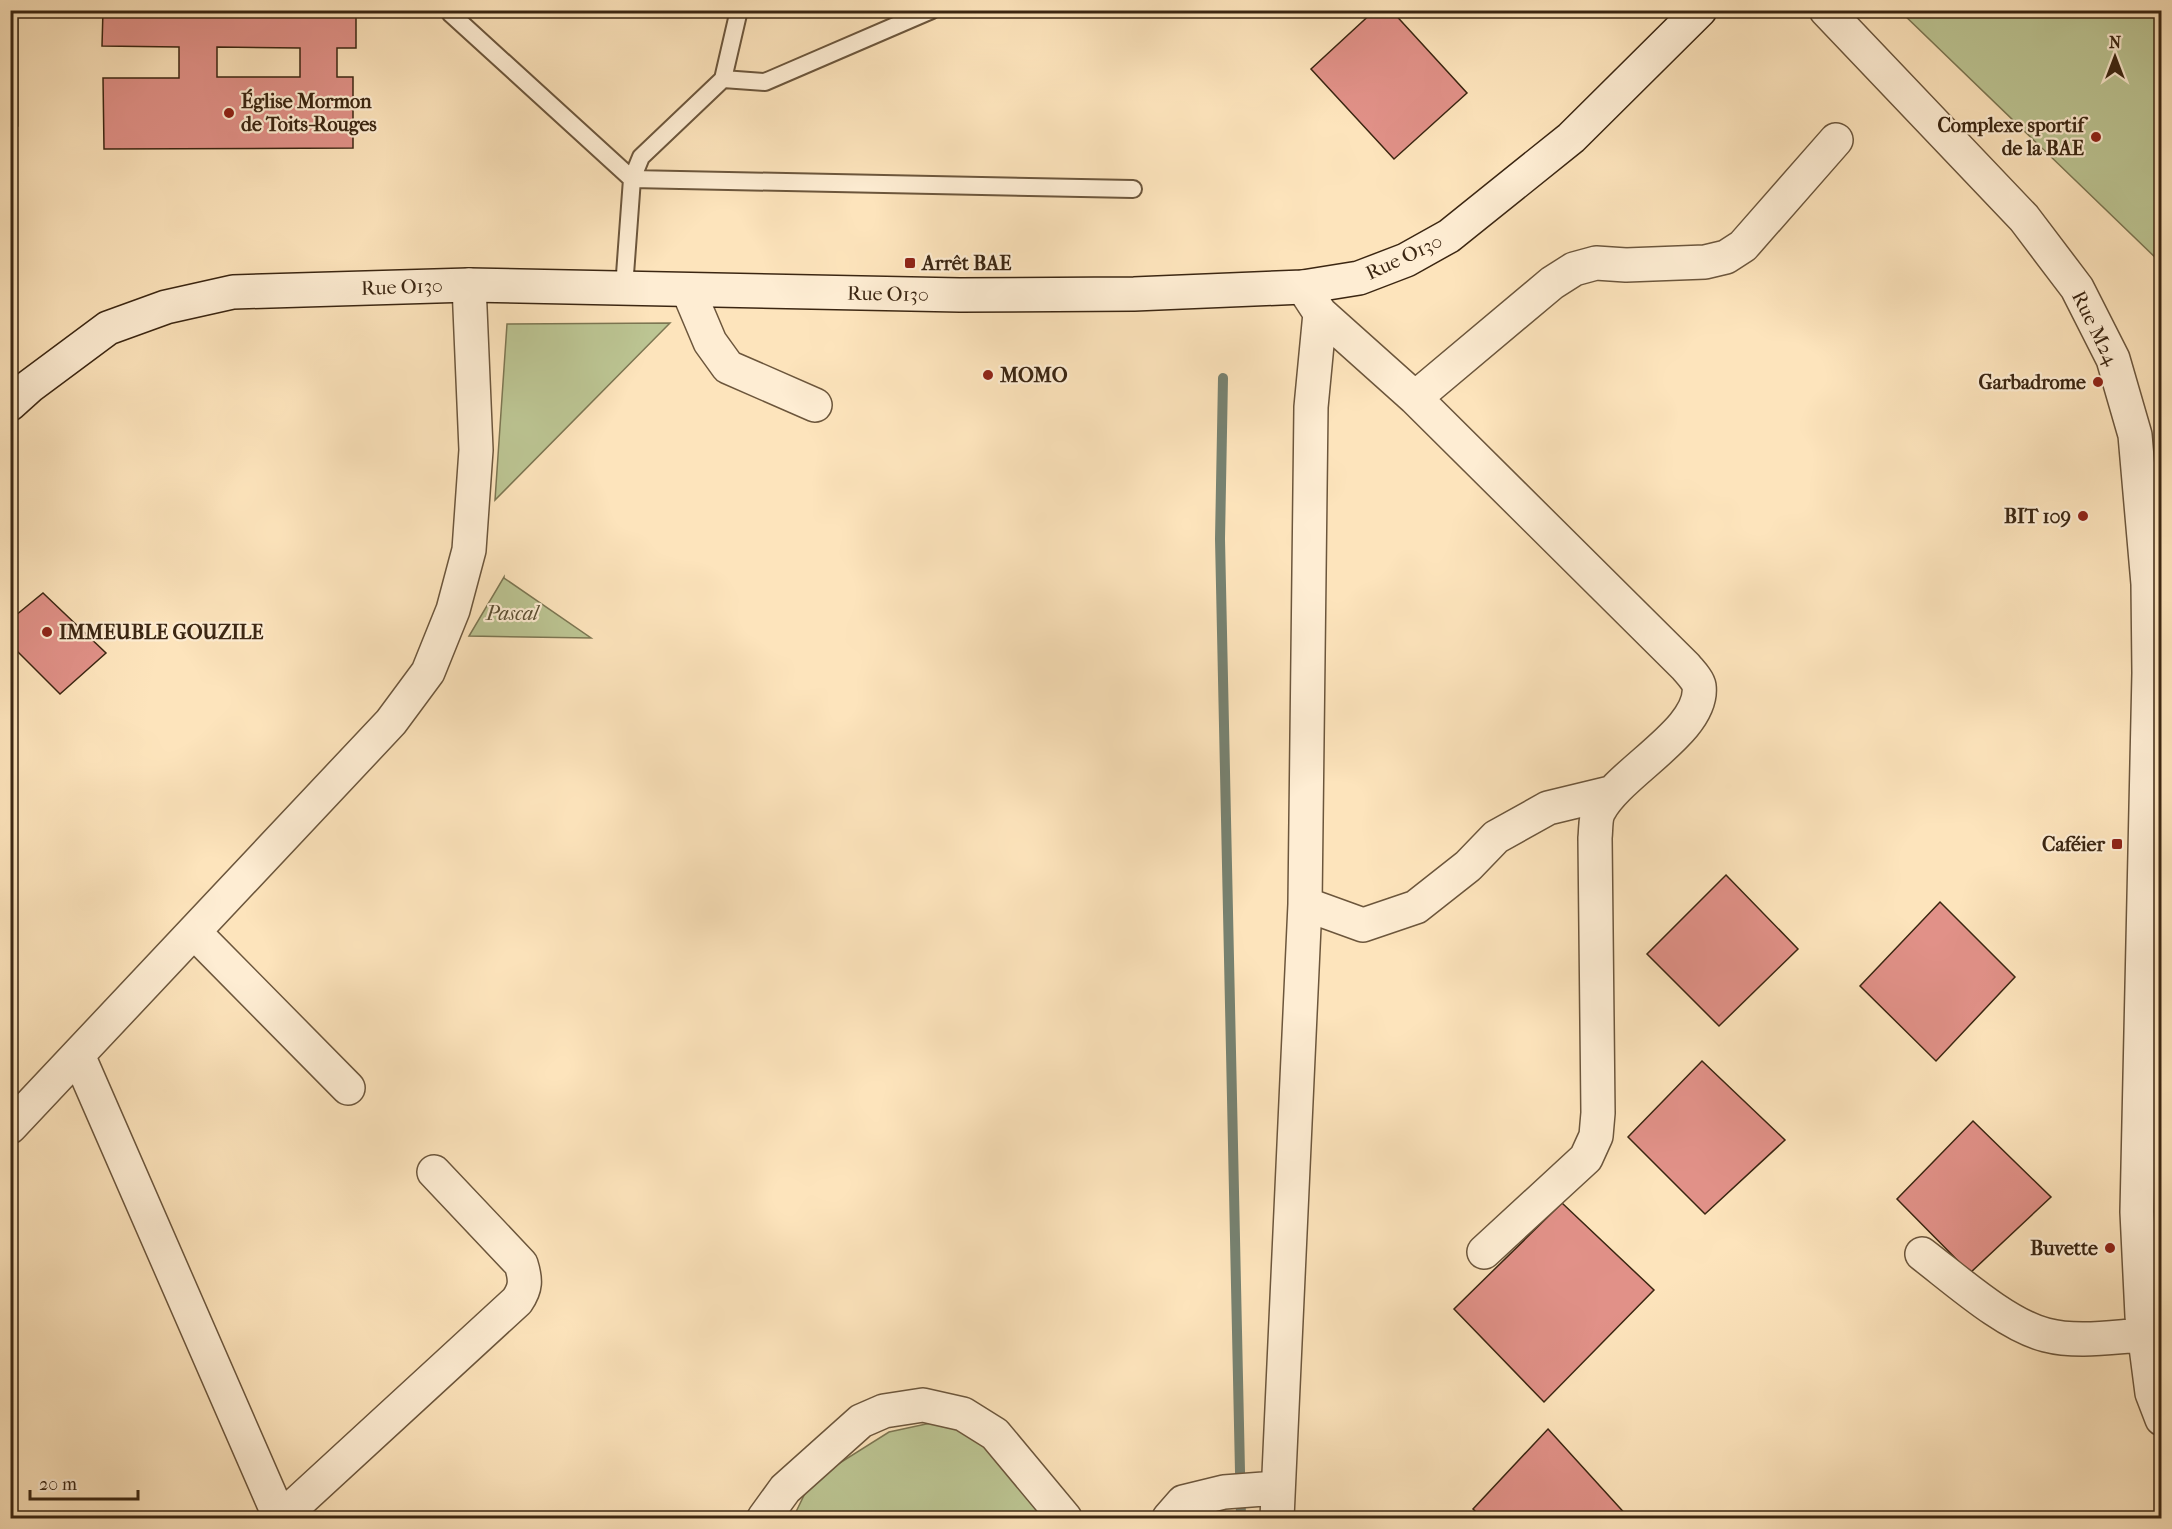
<svg xmlns="http://www.w3.org/2000/svg" width="2172" height="1529" viewBox="0 0 2172 1529" font-family="'IM FELL French Canon',serif">
<style>
.green{fill:#bcc593;stroke:#7c7652;stroke-width:1.5}
.lines{fill:none;stroke-linecap:round;stroke-linejoin:round}
.stream{stroke:#778271;stroke-width:10}
.building{fill:#e19188;stroke:#3b2612;stroke-width:1.5;fill-rule:evenodd}
.lane-casing{stroke:#6c563c;stroke-width:20}
.street-casing{stroke:#6c563c;stroke-width:36}
.secondary-casing{stroke:#3b2612;stroke-width:36}
.lane{stroke:#feedd3;stroke-width:16}
.street{stroke:#feedd3;stroke-width:33}
.secondary{stroke:#feedd3;stroke-width:33}
.poi-dot{fill:#8f2418;stroke:#feedd3;stroke-width:2}
.labels{text-anchor:middle;dominant-baseline:central;stroke-width:4.5;stroke-linejoin:round;paint-order:stroke}
.poi-label{font-size:20px;font-weight:bold;fill:#3b2612;stroke:#feedd3;text-anchor:end}
.street-label{font-size:20px;fill:#3b2612;stroke:#feedd3}
.park-label{font-size:20px;font-style:italic;fill:#5b4e32;stroke:#feedd3}
</style>
<rect width="100%" height="100%" fill="#fde4bc"/>
<filter id="stains"><feTurbulence type="fractalNoise" baseFrequency=".00333" numOctaves="4"/><feColorMatrix values="0 0 0 0 .2 0 0 0 0 .09 0 0 0 0 .02 0 0 0 .5 -.17"/></filter>
<radialGradient id="worn" r=".72"><stop offset=".6" stop-color="#630" stop-opacity="0"/><stop offset="1" stop-color="#630" stop-opacity=".3"/></radialGradient>
<path class="green" d="M10,11H18V126H11Z
M1900,11H2161V263Z
M670,323L495,500L507,324Z
M504,577V578L591,638L469,636Z
M940,1421L1003,1452L1054,1518H793L811,1481L889,1432Z"/>
<g class="lines">
<path class="stream" d="M1223,378L1220,539L1241,1518"/>
</g>
<path class="building" d="M103,10H356V48H337V77H353V148L104,149L103,78H179V47L102,46ZM217,47L300,48V77H217Z
M1375,10H1391L1467,93L1394,159L1311,69Z
M43,593L106,653L60,694L10,644V620Z
M1726,875L1798,949L1719,1026L1647,954Z
M1940,902L2015,977L1936,1061L1860,986Z
M1702,1061L1785,1140L1705,1214L1628,1137Z
M1973,1121L2051,1197L1970,1273L1897,1199Z
M1562,1203L1654,1290L1544,1402L1454,1309Z
M1548,1429L1629,1518H1482L1473,1509Z"/>
<g class="lines">
<g class="lane-casing">
<path id="lane" d="M450,13L632,179L1133,189
M723,79L765,82L932,10
M624,288L632,179L641,157L723,79L739,10"/>
</g>
<g class="street-casing">
<path id="street" d="M1826,10L2024,218L2077,288L2113,359L2135,435L2148,584L2149,673L2137,1212L2142,1316L2152,1393L2162,1419
M1303,287L1320,313L1415,398L1686,667C1690,672 1698,680 1699,686C1705,730 1619,772 1599,811C1595,818 1596,830 1595,838L1598,1113L1596,1136L1586,1158L1484,1252
M688,290L710,342L728,367L815,405
M1415,398L1552,283L1574,269L1596,263L1626,265L1705,262L1726,257L1743,246L1836,140
M1305,904L1363,925L1416,907L1468,866L1496,837L1548,808L1610,793
M194,932L348,1088
M78,1055L280,1518
M10,1127L391,722L428,672L453,610L469,550L476,450L469,285
M1922,1254C1956,1280 2006,1325 2046,1335C2077,1343 2112,1337 2144,1335
M281,1518L517,1301C526,1288 526,1280 521,1264L434,1172
M764,1518L785,1489L861,1421L884,1411L923,1405L963,1414L995,1434L1065,1518
M1169,1518L1183,1502L1224,1492L1277,1488
M1277,1518L1305,904L1311,407L1320,313"/>
</g>
<g class="secondary-casing">
<path id="secondary" d="M10,404L30,386L108,328L166,307L233,292L469,285L960,295L1134,294L1303,287L1359,278L1406,260L1449,236L1571,138L1700,10"/>
</g>
<use href="#lane" class="lane"/>
<use href="#street" class="street"/>
<use href="#secondary" class="secondary"/>
</g>
<g class="poi-dot">
<circle cx="229" cy="113" r="6"/>
<circle cx="2096" cy="137" r="6"/>
<rect x="904" y="257" width="12" height="12" rx="3"/>
<circle cx="988" cy="375" r="6"/>
<circle cx="2098" cy="382" r="6"/>
<circle cx="2083" cy="516" r="6"/>
<circle cx="47" cy="632" r="6"/>
<rect x="2111" y="838" width="12" height="12" rx="3"/>
<circle cx="2110" cy="1248" r="6"/>
</g>
<g class="labels">
<g class="poi-label">
<text x="241" y="101" text-anchor="start">Église Mormon<tspan x="241" dy="23">de Toits-Rouges</tspan></text>
<text x="2084" y="125">Complexe sportif<tspan x="2084" dy="23">de la BAE</tspan></text>
<text x="922" y="263" text-anchor="start">Arrêt BAE</text>
<text x="1000" y="375" text-anchor="start">MOMO</text>
<text x="2086" y="382">Garbadrome</text>
<text x="2071" y="516">BIT 109</text>
<text x="59" y="632" text-anchor="start">IMMEUBLE GOUZILE</text>
<text x="2105" y="844">Caféier</text>
<text x="2098" y="1248">Buvette</text>
</g>
<g class="street-label">
<text transform="translate(1404 257) rotate(-25)">Rue O130</text>
<text transform="translate(402 287) rotate(-2)">Rue O130</text>
<text transform="translate(888 294) rotate(1)">Rue O130</text>
<text transform="translate(2095 328) rotate(64)">Rue M24</text>
</g>
<g class="park-label">
<text x="512" y="613">Pascal</text>
</g>
</g>
<rect width="2172" height="1529" fill="none" stroke="#fde4bc" stroke-width="36"/>
<rect x="12" y="12" width="2148" height="1505" fill="none" stroke="#3b2612" stroke-width="3"/>
<rect x="18" y="18" width="2136" height="1493" fill="none" stroke="#3b2612" stroke-width="1.5"/>
<g transform="translate(2115 57)" stroke="#feedd3" stroke-width="4.5" paint-order="stroke">
<path d="M0-4.5L10 22L0 15L-10 22Z" fill="#3b2612"/>
<text y="-9" font-size="16" font-weight="bold" text-anchor="middle" fill="#3b2612">N</text>
</g>
<path d="M30 1490v9h108v-9" fill="none" stroke="#3b2612" stroke-width="3"/>
<text x="39" y="1490" font-size="18" fill="#3b2612" stroke="#feedd3" stroke-width="4.5" paint-order="stroke">20 m</text>
<rect width="100%" height="100%" filter="url(#stains)"/>
<rect width="100%" height="100%" fill="url(#worn)"/>
</svg>
